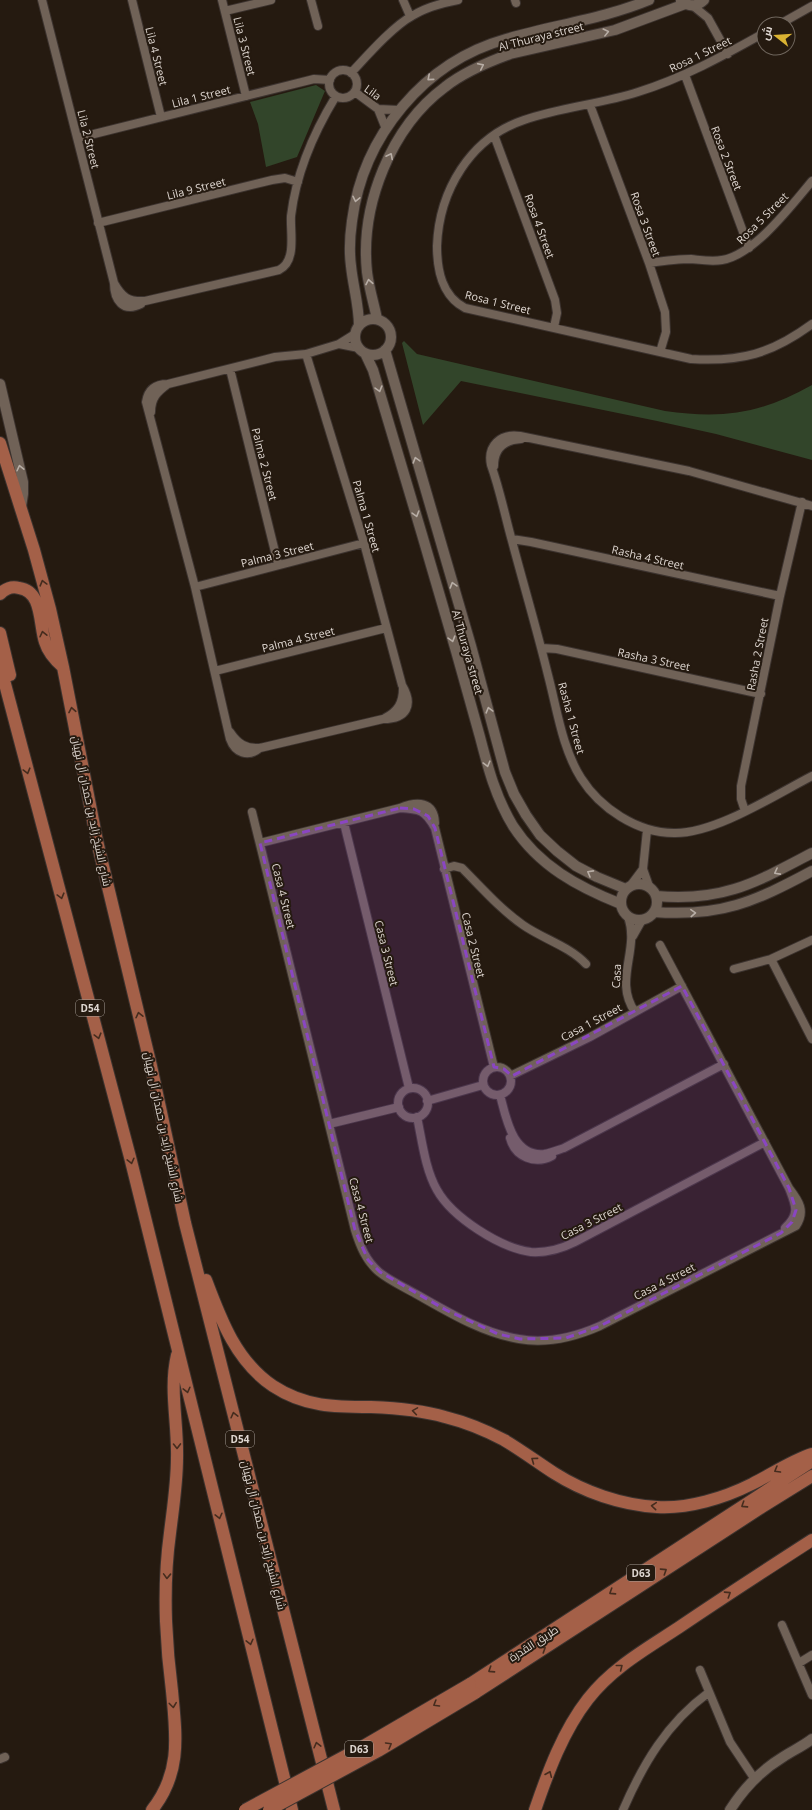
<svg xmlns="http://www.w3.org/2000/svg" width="812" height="1810" viewBox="0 0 812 1810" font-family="'Open Sans',Cairo,sans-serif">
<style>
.green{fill:#32452a}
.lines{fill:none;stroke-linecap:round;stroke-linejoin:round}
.minor-casing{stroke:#3c332f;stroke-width:10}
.tertiary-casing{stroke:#3c332f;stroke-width:12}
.primary-casing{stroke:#3c332f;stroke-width:14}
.minor{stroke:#706257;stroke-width:8}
.tertiary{stroke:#706257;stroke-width:10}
.primary{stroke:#a46048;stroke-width:12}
.primary-bridge-casing{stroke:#3c332f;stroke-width:14;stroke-linecap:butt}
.primary-bridge{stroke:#a46048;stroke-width:12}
.oneway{stroke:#b8aea6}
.oneway2{stroke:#452c1e}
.marked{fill:#8a46c2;fill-opacity:0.2;stroke:#8a46c2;stroke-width:3;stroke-dasharray:8 5;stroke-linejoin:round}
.labels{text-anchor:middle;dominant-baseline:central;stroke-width:4;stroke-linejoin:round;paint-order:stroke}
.shield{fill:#251a10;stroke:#a79e97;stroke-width:1}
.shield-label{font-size:10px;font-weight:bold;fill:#dfd7d1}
.street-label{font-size:11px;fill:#dfd7d1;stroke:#251a10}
</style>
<rect width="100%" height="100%" fill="#251a10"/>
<path class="green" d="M316,85L325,91L297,157L266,167L258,124L250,102Z
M404,341L417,354L665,411C723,419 760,414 812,385V460L716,434L657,421L461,381L423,425L402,343Z"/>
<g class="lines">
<g class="minor-casing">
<path id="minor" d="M42,0L114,283C114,300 123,313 141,304
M132,0L161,117
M222,0L246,96
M311,0L318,26
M403,0L410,16
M515,0L516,3
M692,5L708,18L728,54
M225,11L271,0
M780,24L812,6
M764,33C723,56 683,78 638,92C601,104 561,107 524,120C470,138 439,191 437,246C437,271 442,296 465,308L691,359C741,362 771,354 812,324
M329 84a14 14 0 1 1 28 0a14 14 0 1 1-28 0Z
M351,73C366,57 393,26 412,16C426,7 442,3 458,0
M685,75L749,248
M355,92L378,109L399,110
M590,105L649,263L665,312L666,332L660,352
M378,109L386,129
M494,135L555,300L557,313L554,327
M78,138L314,79L330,80
M98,223L272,180L285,178L298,182
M649,263C663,261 677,259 691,259C701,260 712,262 722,260C754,255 791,206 812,181
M114,283C122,297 128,302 145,301L279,270C297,261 290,233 291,216C296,174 314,132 336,96
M339,344L359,348
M230,369L278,564
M151,412C151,398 157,392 168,384
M494,466C494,449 504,440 521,439
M812,506L689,471L520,436C500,433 487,446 491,465C500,490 505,516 512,541C524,586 537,630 548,675C557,709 562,748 581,778C600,808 637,833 674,833C715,834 775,795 812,776
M512,539L531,542L780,596
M195,587L364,543
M542,648L557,649L761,694
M215,671L386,628
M385,718C398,711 403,703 403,688
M230,732C238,744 246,749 260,748L383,719C407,719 414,705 402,685L364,543L306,354
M260,748C248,758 235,753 230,739L195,587L146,402C148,389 156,384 168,384L275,357L306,354L339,344L355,334
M400,808C420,809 425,810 435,828L494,1067
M745,811L741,799V786L780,596L802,502
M252,812L355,1230C360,1246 366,1261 379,1272C390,1281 404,1287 416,1294C448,1312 482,1333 519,1339C547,1344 575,1337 600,1326L796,1226C806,1211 799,1201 789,1188
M344,823L409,1088
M647,830L643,869L649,886
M260,843L400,808C417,801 434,801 435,823
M444,869L454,866L462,868C482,888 500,909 523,925C543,939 569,946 586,964
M631,885L643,869
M628,917C640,950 613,980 635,1012
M633,936L642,920
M660,945L789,1188C796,1206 800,1214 785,1228
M771,959L812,1039
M734,969L771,959L812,940
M483 1081a14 14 0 1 1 28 0a14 14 0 1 1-28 0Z
M510,1076L590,1037L682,986
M398 1103a15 15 0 1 1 30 0a15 15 0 1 1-30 0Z
M500,1095C506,1117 512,1157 544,1154C551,1153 558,1150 564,1148L724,1064
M427,1101L483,1085
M417,1117C422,1140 425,1169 437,1190C452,1217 500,1248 531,1252C547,1253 561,1249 575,1242L765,1142
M329,1124L399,1107
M510,1138C515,1157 535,1165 552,1156
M782,1625L812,1695
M799,1663L812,1655
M700,1670L730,1742L754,1778
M0,1759L5,1757
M623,1810C643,1764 667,1723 708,1693"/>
</g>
<g class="tertiary-casing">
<path id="tertiary" d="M681,1C689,7 697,7 704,0
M377,319C374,304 369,288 367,272C360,205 391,127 445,87C464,72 488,62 510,54L615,30L685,4
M355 337a18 18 0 1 1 36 0a18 18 0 1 1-36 0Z
M359,326C359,305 353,286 351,266C349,251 350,235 352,221C363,136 424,62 506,39C554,25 603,19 649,0
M385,350L471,646L505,772L514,794L526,815L540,835L557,851L576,866L597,877L626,889
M365,353L373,370C401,464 429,557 456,651C464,680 472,708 480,737C488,768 496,798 513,826C539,866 578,887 621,904
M0,384L23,482V494L21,507
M621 902a18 18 0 1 1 36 0a18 18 0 1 1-36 0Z
M656,896C723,902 755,883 812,853
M654,912C721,917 754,902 812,871
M730,1810C744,1788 760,1771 783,1757C792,1751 803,1746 812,1739"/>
</g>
<g class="primary-casing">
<path id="primary" d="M0,443L34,550L50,609L63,667L97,841L151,1066L185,1223L334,1810
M0,594C5,589 12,586 19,588C43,591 39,625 45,642C48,652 55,660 63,667
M0,633L10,675
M0,665L130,1157L292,1810
M206,1280C221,1320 236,1361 273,1386C305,1407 335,1407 371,1407C396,1408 421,1410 445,1417C465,1422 485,1430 504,1440C521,1450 537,1462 554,1473C584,1492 621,1505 657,1507C688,1509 724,1498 752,1484C772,1474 791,1461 812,1454
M470,1684L812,1461
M475,1693L762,1507L812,1476
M152,1810C182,1772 176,1735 172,1691C169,1668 167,1645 166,1621C165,1592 166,1562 170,1533C173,1508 177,1483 177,1458C178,1423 169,1389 177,1355
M535,1810C548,1772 563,1731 588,1699C612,1668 646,1649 678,1628C722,1598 767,1569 812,1540"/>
</g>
<use href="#minor" class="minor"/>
<use href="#tertiary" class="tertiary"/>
<use href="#primary" class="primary"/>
<g class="primary-bridge-casing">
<path id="primary-bridge" d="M245,1810L362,1747L470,1684
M269,1810L378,1751L475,1693"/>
</g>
<use href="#primary-bridge" class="primary-bridge"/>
</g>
<defs><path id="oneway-chevron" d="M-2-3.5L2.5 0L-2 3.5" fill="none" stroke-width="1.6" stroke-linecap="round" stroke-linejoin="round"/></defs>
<g class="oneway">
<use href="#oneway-chevron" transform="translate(606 32) rotate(-14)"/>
<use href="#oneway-chevron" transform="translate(481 66) rotate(-26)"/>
<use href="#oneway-chevron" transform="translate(430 78) rotate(139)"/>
<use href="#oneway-chevron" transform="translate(390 156) rotate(-63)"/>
<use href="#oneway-chevron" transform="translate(356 199) rotate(102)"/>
<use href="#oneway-chevron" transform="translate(369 282) rotate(-101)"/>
<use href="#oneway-chevron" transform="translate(379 389) rotate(74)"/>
<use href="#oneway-chevron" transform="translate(416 460) rotate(-106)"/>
<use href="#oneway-chevron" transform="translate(20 468) rotate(-103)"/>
<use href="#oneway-chevron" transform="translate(416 514) rotate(74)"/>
<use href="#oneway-chevron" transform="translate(453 585) rotate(-106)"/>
<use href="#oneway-chevron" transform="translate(452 639) rotate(74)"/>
<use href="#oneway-chevron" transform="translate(489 710) rotate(-105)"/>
<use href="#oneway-chevron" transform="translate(487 764) rotate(75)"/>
<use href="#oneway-chevron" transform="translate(777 872) rotate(152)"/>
<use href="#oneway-chevron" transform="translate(590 873) rotate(-151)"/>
<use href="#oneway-chevron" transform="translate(693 913) rotate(-3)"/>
</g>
<g class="oneway2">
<use href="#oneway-chevron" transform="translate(43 583) rotate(-105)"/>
<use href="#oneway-chevron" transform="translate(43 634) rotate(-103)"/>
<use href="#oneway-chevron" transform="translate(72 710) rotate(-101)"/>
<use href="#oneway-chevron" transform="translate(27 771) rotate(75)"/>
<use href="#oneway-chevron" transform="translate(61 896) rotate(75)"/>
<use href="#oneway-chevron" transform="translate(139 1015) rotate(-103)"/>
<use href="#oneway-chevron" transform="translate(98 1036) rotate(75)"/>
<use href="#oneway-chevron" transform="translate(131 1161) rotate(76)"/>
<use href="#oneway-chevron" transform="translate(187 1390) rotate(76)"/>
<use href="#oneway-chevron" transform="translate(415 1411) rotate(-171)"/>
<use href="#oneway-chevron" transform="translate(234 1415) rotate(-104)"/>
<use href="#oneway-chevron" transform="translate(177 1446) rotate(89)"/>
<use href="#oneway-chevron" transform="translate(534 1460) rotate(-144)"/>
<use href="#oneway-chevron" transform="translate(777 1470) rotate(150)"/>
<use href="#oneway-chevron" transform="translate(744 1505) rotate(147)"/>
<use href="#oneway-chevron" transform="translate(654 1506) rotate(-175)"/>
<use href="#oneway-chevron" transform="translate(219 1516) rotate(76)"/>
<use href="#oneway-chevron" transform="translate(664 1571) rotate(-33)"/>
<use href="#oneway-chevron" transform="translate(167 1576) rotate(92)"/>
<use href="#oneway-chevron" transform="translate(612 1592) rotate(147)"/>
<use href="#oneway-chevron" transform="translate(728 1594) rotate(-33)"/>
<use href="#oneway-chevron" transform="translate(250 1642) rotate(76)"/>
<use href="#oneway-chevron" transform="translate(543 1649) rotate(-33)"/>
<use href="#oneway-chevron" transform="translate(620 1667) rotate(-38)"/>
<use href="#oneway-chevron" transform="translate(491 1670) rotate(147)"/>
<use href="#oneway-chevron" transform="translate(436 1704) rotate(149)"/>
<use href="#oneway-chevron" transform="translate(173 1705) rotate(83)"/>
<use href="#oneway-chevron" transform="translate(317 1745) rotate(-104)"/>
<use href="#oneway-chevron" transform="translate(389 1745) rotate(-30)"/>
<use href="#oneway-chevron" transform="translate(549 1774) rotate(-67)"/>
</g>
<path class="marked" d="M400,808L414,809L428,816L435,828L494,1067L504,1069L512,1076L682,986L789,1188L796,1210L792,1222L781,1233L600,1326L566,1338L520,1339L498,1334L446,1310L380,1272L368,1260L355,1230L260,843Z"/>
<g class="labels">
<g class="shield">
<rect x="76" y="1000" width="28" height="16" rx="3"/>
<rect x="226" y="1431" width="28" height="16" rx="3"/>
<rect x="627" y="1565" width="28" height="16" rx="3"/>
<rect x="345" y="1741" width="28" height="16" rx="3"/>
</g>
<g class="shield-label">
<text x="90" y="1008">D54</text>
<text x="240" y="1439">D54</text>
<text x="641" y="1573">D63</text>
<text x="359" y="1749">D63</text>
</g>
<g class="street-label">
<text transform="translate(541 36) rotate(-14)">Al Thuraya street</text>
<text transform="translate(245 46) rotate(76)">Lila 3 Street</text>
<text transform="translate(700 54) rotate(-26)">Rosa 1 Street</text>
<text transform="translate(157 56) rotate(76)">Lila 4 Street</text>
<text transform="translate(373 92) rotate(36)">Lila</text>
<text transform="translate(201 96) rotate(-14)">Lila 1 Street</text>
<text transform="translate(89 139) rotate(76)">Lila 2 Street</text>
<text transform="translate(727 158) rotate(69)">Rosa 2 Street</text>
<text transform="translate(196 188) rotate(-14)">Lila 9 Street</text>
<text transform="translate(762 218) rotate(-45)">Rosa 5 Street</text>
<text transform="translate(646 224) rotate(70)">Rosa 3 Street</text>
<text transform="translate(540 226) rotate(70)">Rosa 4 Street</text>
<text transform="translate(498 302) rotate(14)">Rosa 1 Street</text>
<text transform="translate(265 464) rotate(76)">Palma 2 Street</text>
<text transform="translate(367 516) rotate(74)">Palma 1 Street</text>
<text transform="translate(277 554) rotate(-14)">Palma 3 Street</text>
<text transform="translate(648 557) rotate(13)">Rasha 4 Street</text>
<text transform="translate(298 639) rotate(-14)">Palma 4 Street</text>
<text transform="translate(468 652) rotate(74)">Al Thuraya street</text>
<text transform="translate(757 654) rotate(-79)">Rasha 2 Street</text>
<text transform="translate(654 659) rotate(12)">Rasha 3 Street</text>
<text transform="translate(572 718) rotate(75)">Rasha 1 Street</text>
<text transform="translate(92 811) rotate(78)">شارع الشيخ زايد بن حمدان آل نهيان</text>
<text transform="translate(284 896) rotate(76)">Casa 4 Street</text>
<text transform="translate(474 945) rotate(76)">Casa 2 Street</text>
<text transform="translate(387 953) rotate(76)">Casa 3 Street</text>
<text transform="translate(616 976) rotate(-87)">Casa</text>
<text transform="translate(591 1022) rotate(-28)">Casa 1 Street</text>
<text transform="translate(164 1127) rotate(78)">شارع الشيخ زايد بن حمدان آل نهيان</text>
<text transform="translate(362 1210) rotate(75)">Casa 4 Street</text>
<text transform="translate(591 1221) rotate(-27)">Casa 3 Street</text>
<text transform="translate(664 1281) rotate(-27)">Casa 4 Street</text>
<text transform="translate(264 1535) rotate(76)">شارع الشيخ زايد بن حمدان آل نهيان</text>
<text transform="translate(533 1643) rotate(-33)">طريق القدرة</text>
</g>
</g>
<g transform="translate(776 36) rotate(287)"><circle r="19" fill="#251a10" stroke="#6f665d"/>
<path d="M0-3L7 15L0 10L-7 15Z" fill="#dab333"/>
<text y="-6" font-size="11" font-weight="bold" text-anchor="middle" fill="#dfd7d1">ش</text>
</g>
</svg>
